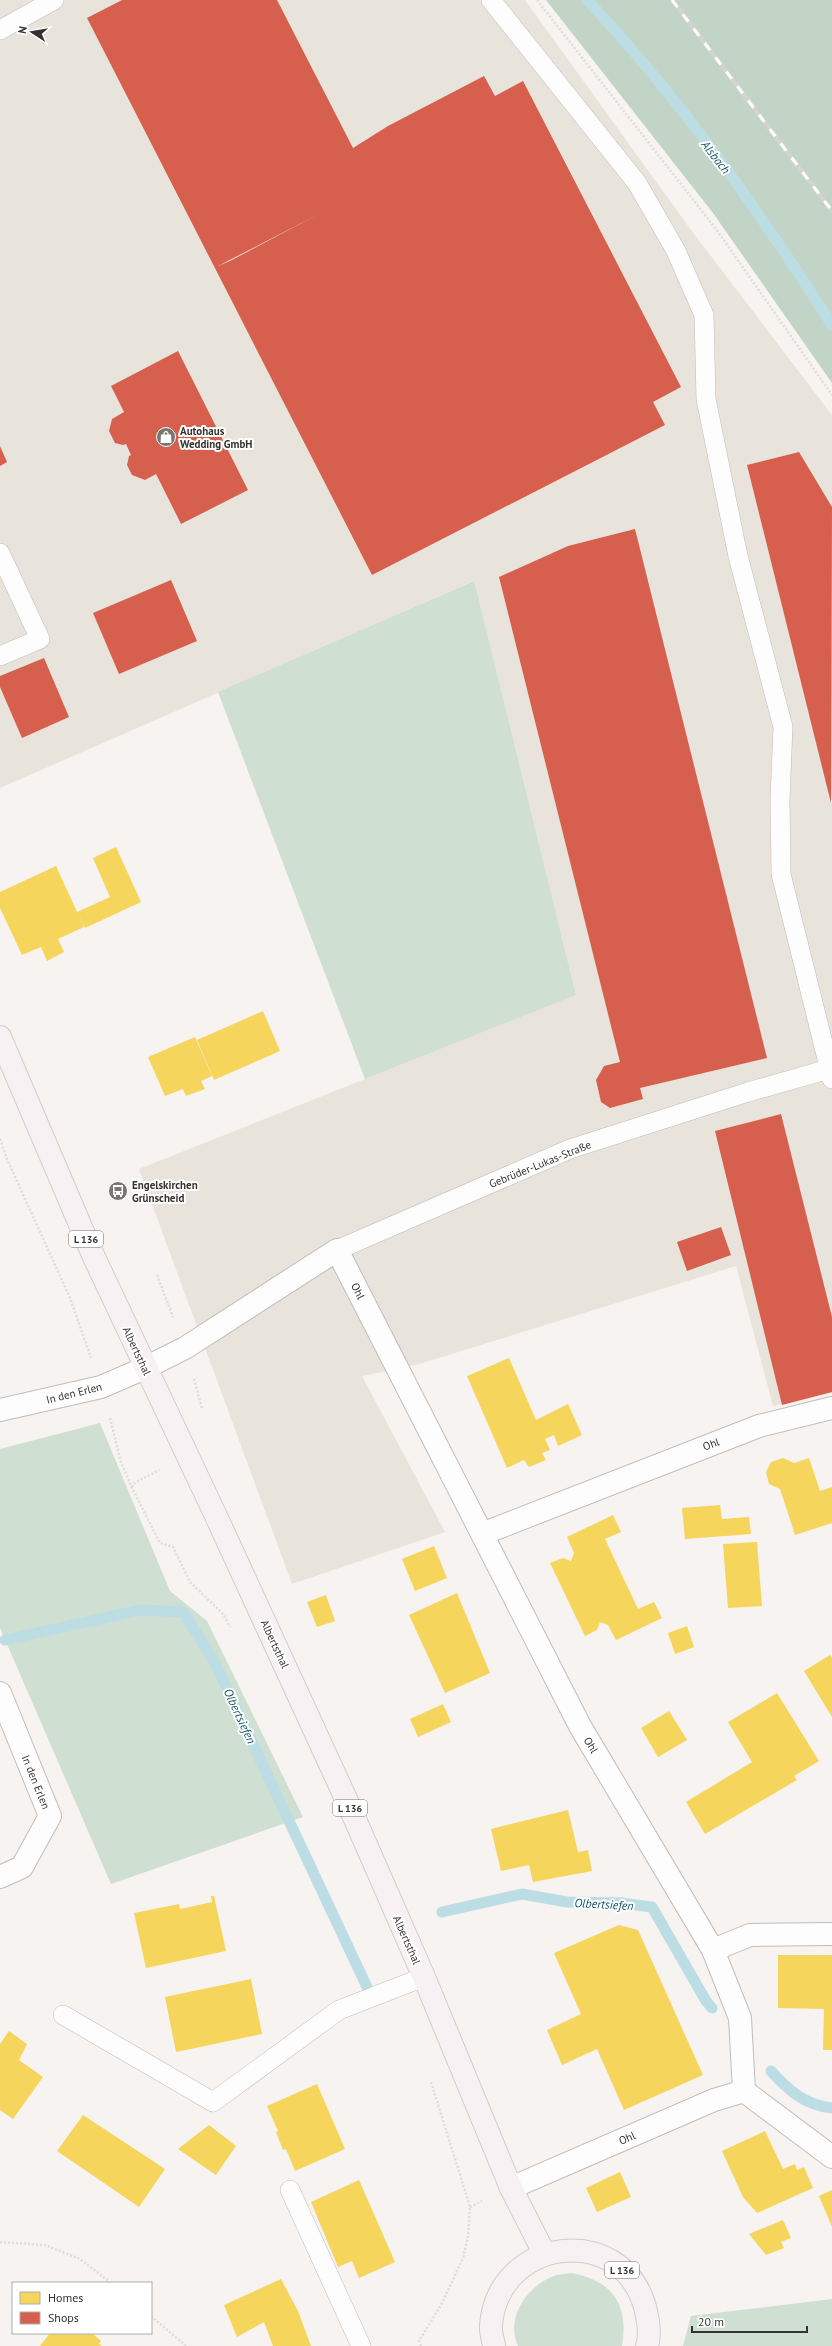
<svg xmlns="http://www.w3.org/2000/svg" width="832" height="2346" viewBox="0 0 832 2346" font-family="'PT Sans',sans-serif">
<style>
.built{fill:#e8e3db}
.green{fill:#cfdfd1}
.forest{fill:#c2d4c5}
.homes{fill:#f6d55c}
.shops{fill:#d6604d;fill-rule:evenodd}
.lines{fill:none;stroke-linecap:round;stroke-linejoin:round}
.stream{stroke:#bddde4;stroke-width:11}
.service-casing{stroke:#c0bdbb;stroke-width:20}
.minor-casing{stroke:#c0bdbb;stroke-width:24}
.primary-casing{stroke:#cfcecc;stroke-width:24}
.path{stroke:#dddddc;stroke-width:2.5;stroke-dasharray:2 2;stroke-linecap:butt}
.service{stroke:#fefdfd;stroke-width:19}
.minor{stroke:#fefdfd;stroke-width:22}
.primary{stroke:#f7f1f3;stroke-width:22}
.rail-casing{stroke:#d3d3d1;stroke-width:4.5}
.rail{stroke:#fff;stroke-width:3;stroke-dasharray:9;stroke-linecap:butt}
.labels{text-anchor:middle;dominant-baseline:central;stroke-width:4;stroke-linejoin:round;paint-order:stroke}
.shield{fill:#fff;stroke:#71706e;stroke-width:1}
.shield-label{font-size:10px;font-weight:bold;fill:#343330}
.poi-label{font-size:11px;font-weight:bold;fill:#343330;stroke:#fff;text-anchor:start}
.street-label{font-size:11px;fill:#343330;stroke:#fff}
.water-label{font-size:12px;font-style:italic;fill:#155562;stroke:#fff}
</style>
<rect width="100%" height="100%" fill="#f6f3f0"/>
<path class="built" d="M0,0H525L691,230L832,415V1393L773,1406L736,1266L416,1365L362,1376L445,1532L292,1584L139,1169L576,995L473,581L0,788Z"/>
<path class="green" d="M474,581L576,995L365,1079L218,692Z
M100,1423L170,1591L207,1621L303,1817L111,1884L0,1628V1449Z
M572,2273C613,2281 629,2305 622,2346H518C505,2318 527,2286 554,2276C559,2274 566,2274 572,2273Z
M832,2299V2346H683L691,2316Z"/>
<path class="forest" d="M546,0H832V383L713,213Z"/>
<path class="homes" d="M116,847L141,902L85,928L77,912L110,897L93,858Z
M56,866L84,927L58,939L64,952L47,961L41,947L22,955L0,908V892Z
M263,1011L280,1051L214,1080L197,1040Z
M195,1037L212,1076L201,1081L205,1089L186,1096L183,1089L165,1096L148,1057Z
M509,1358L536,1420L568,1404L582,1435L558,1446L554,1435L545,1439L550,1450L542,1453L546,1460L529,1467L524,1460L507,1468L467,1376Z
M783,1458L794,1463L809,1458L820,1491L832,1487V1523L795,1535L780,1489L769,1484L766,1472L771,1462Z
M720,1505L722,1519L749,1517L751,1534L685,1539L682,1508Z
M613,1515L621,1532L605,1539L638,1609L654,1602L662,1618L616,1640L608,1625L600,1622L597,1630L585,1636L550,1563L563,1558L571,1561L574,1553L567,1537Z
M757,1542L762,1606L728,1608L723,1544Z
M434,1546L447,1578L415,1591L402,1559Z
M457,1593L490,1673L445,1693L409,1615Z
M326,1595L335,1621L317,1627L307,1602Z
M687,1626L694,1647L675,1654L668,1633Z
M830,1655L832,1658V1717L804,1671Z
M777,1693L819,1761L794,1776L797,1780L705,1834L686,1802L752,1762L728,1722Z
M443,1704L451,1722L418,1737L410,1719Z
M669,1711L687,1740L658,1757L641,1728Z
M568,1810L578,1852L588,1850L592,1871L533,1882L529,1865L501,1871L491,1829Z
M211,1896H214L226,1951L146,1968L134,1913L179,1904L180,1909L212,1902Z
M619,1925L638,1930L703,2075L624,2110L597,2049L562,2065L547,2030L581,2014L554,1953Z
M778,1955H832V2050H823L824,2009L778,2008Z
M251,1979L262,2034L176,2052L165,1997Z
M9,2031L27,2044L19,2060L43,2077L13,2119L0,2110V2044Z
M317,2084L345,2149L295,2171L286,2149L283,2150L276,2132L278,2131L267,2106Z
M83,2115L165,2169L139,2207L57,2151Z
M209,2125L236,2146L216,2175L178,2149Z
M765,2131L783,2169L795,2164L797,2170L804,2167L813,2188L757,2213L743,2197L722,2151Z
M620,2172L631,2197L597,2212L586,2188Z
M359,2180L395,2262L359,2278L352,2261L338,2267L311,2202Z
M832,2190V2227L819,2196Z
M783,2220L791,2238L781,2242L784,2248L766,2255L749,2234Z
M281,2279L298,2311L311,2346H273L264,2322L237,2337L224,2305Z
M50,2333H92L101,2341L99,2344L102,2346H40Z"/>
<path class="shops" d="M122,0H277L353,148L388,126L484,76L495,96L523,81L681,387L653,402L665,425L372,575L87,18ZM319,214L230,261L218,266Z
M178,351L248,490L181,524L156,474L145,480L132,475L127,465L129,456L131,455L126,444L123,445L115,443L109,431L112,419L124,412L111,386Z
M0,446L7,462L0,466Z
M799,452L832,507L831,803L747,465Z
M635,529L767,1058L640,1088L643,1099L610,1108L601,1102L596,1080L604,1066L620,1062L499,577L568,546Z
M171,580L197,641L119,674L93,613Z
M44,658L69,717L22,738L0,687V676Z
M781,1114L832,1317V1392L782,1405L715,1131Z
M721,1227L731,1255L687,1271L677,1242Z"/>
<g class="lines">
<path class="stream" d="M587,0C680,98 759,211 832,325
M5,1640L140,1610L183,1612L214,1661L367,1987
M442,1912L522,1894L567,1902L621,1903L652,1907L706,2001L712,2008
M771,2071C789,2091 805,2105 832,2108"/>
<g class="service-casing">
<path id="service" d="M491,0L637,183L676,251L704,315L706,399L738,556L783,727L780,800L781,874L832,1079
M0,30L54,0
M0,553L40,639L0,656
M337,1250L570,1149L748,1092L829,1069
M63,2015L213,2102L339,2010L424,1977
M290,2190L361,2346"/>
</g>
<g class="minor-casing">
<path id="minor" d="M0,1410L101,1387L145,1368L185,1348L337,1250L580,1726L713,1950L740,2018L744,2091L714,2100L511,2188
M482,1534L759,1426L832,1408
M0,1693L50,1816L22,1867L0,1877
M713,1950L750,1935L832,1934
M744,2091L832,2157"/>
</g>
<g class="primary-casing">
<path id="primary" d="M0,1037L93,1255L216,1516L347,1801L424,1977L511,2188L544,2253
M494,2346C493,2339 490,2331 491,2325C498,2238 621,2221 645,2307C648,2319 651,2334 647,2346"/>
</g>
<path class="path" d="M537,0L716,229L832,395
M0,1139L7,1159L70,1298L91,1358
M157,1275L173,1317
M194,1379L202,1409
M110,1418L121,1462L132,1488L160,1543L173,1547L190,1582L224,1615L230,1627
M132,1487L134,1483L159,1470
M470,2207L482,2201
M0,2242L45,2245L80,2259L111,2283
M151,2316L186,2346
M421,2346L419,2341L441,2305L463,2258L468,2237L470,2207L431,2082"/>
<use href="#service" class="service"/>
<use href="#minor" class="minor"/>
<use href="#primary" class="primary"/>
<g class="rail-casing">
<path id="rail" d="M672,0L832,211"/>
</g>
<use href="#rail" class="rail"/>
</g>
<defs>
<g id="shop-disc" transform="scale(1)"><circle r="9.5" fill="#787673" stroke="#fff"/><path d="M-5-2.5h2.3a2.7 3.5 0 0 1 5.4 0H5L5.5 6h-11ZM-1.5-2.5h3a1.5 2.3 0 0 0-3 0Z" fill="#fff"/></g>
<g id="bus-disc" transform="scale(1)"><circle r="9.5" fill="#787673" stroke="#fff"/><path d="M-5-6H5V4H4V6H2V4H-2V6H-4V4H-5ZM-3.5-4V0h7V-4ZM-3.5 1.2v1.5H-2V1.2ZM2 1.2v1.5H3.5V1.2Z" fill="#fff"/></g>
</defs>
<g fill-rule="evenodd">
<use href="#shop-disc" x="166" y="437"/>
<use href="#bus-disc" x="118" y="1191"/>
</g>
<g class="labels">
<g class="shield">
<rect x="69" y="1231" width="34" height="16" rx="3"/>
<rect x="333" y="1800" width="34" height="16" rx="3"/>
<rect x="605" y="2262" width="34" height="16" rx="3"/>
</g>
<g class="shield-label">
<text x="86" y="1239">L 136</text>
<text x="350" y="1808">L 136</text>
<text x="622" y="2270">L 136</text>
</g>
<g class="poi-label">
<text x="180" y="431">Autohaus<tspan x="180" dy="13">Wedding GmbH</tspan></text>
<text x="132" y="1185">Engelskirchen<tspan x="132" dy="13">Grünscheid</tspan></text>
</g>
<g class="street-label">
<text transform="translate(540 1164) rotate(-22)">Gebrüder-Lukas-Straße</text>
<text transform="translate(358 1291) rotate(63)">Ohl</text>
<text transform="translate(137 1351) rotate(65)">Albertsthal</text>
<text transform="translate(74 1393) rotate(-14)">In den Erlen</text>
<text transform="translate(711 1444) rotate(-21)">Ohl</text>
<text transform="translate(275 1644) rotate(65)">Albertsthal</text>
<text transform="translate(591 1745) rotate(59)">Ohl</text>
<text transform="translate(36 1782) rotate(68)">In den Erlen</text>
<text transform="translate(407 1940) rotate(66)">Albertsthal</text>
<text transform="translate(627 2138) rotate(-24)">Ohl</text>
</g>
<g class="water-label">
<text transform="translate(716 157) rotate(52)">Alsbach</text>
<text transform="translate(240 1716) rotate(65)">Olbertsiefen</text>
<text transform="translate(604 1904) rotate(3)">Olbertsiefen</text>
</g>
</g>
<rect x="12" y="2282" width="140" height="52" fill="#ffffff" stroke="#aeadac"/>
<rect x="20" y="2292" width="20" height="12" fill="#f6d55c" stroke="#aeadac"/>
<text x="48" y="2302" font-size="12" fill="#343330">Homes</text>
<rect x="20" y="2312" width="20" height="12" fill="#d6604d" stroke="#aeadac"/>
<text x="48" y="2322" font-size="12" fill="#343330">Shops</text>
<g transform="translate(32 32) rotate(282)" stroke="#ffffff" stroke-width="3" paint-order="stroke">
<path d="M0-3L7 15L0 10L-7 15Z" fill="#343330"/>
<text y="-6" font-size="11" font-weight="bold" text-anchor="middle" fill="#343330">N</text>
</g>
<path d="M692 2326v6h115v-6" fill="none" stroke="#343330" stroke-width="2"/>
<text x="698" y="2326" font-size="12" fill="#343330" stroke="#ffffff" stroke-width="3" paint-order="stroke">20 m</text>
</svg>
